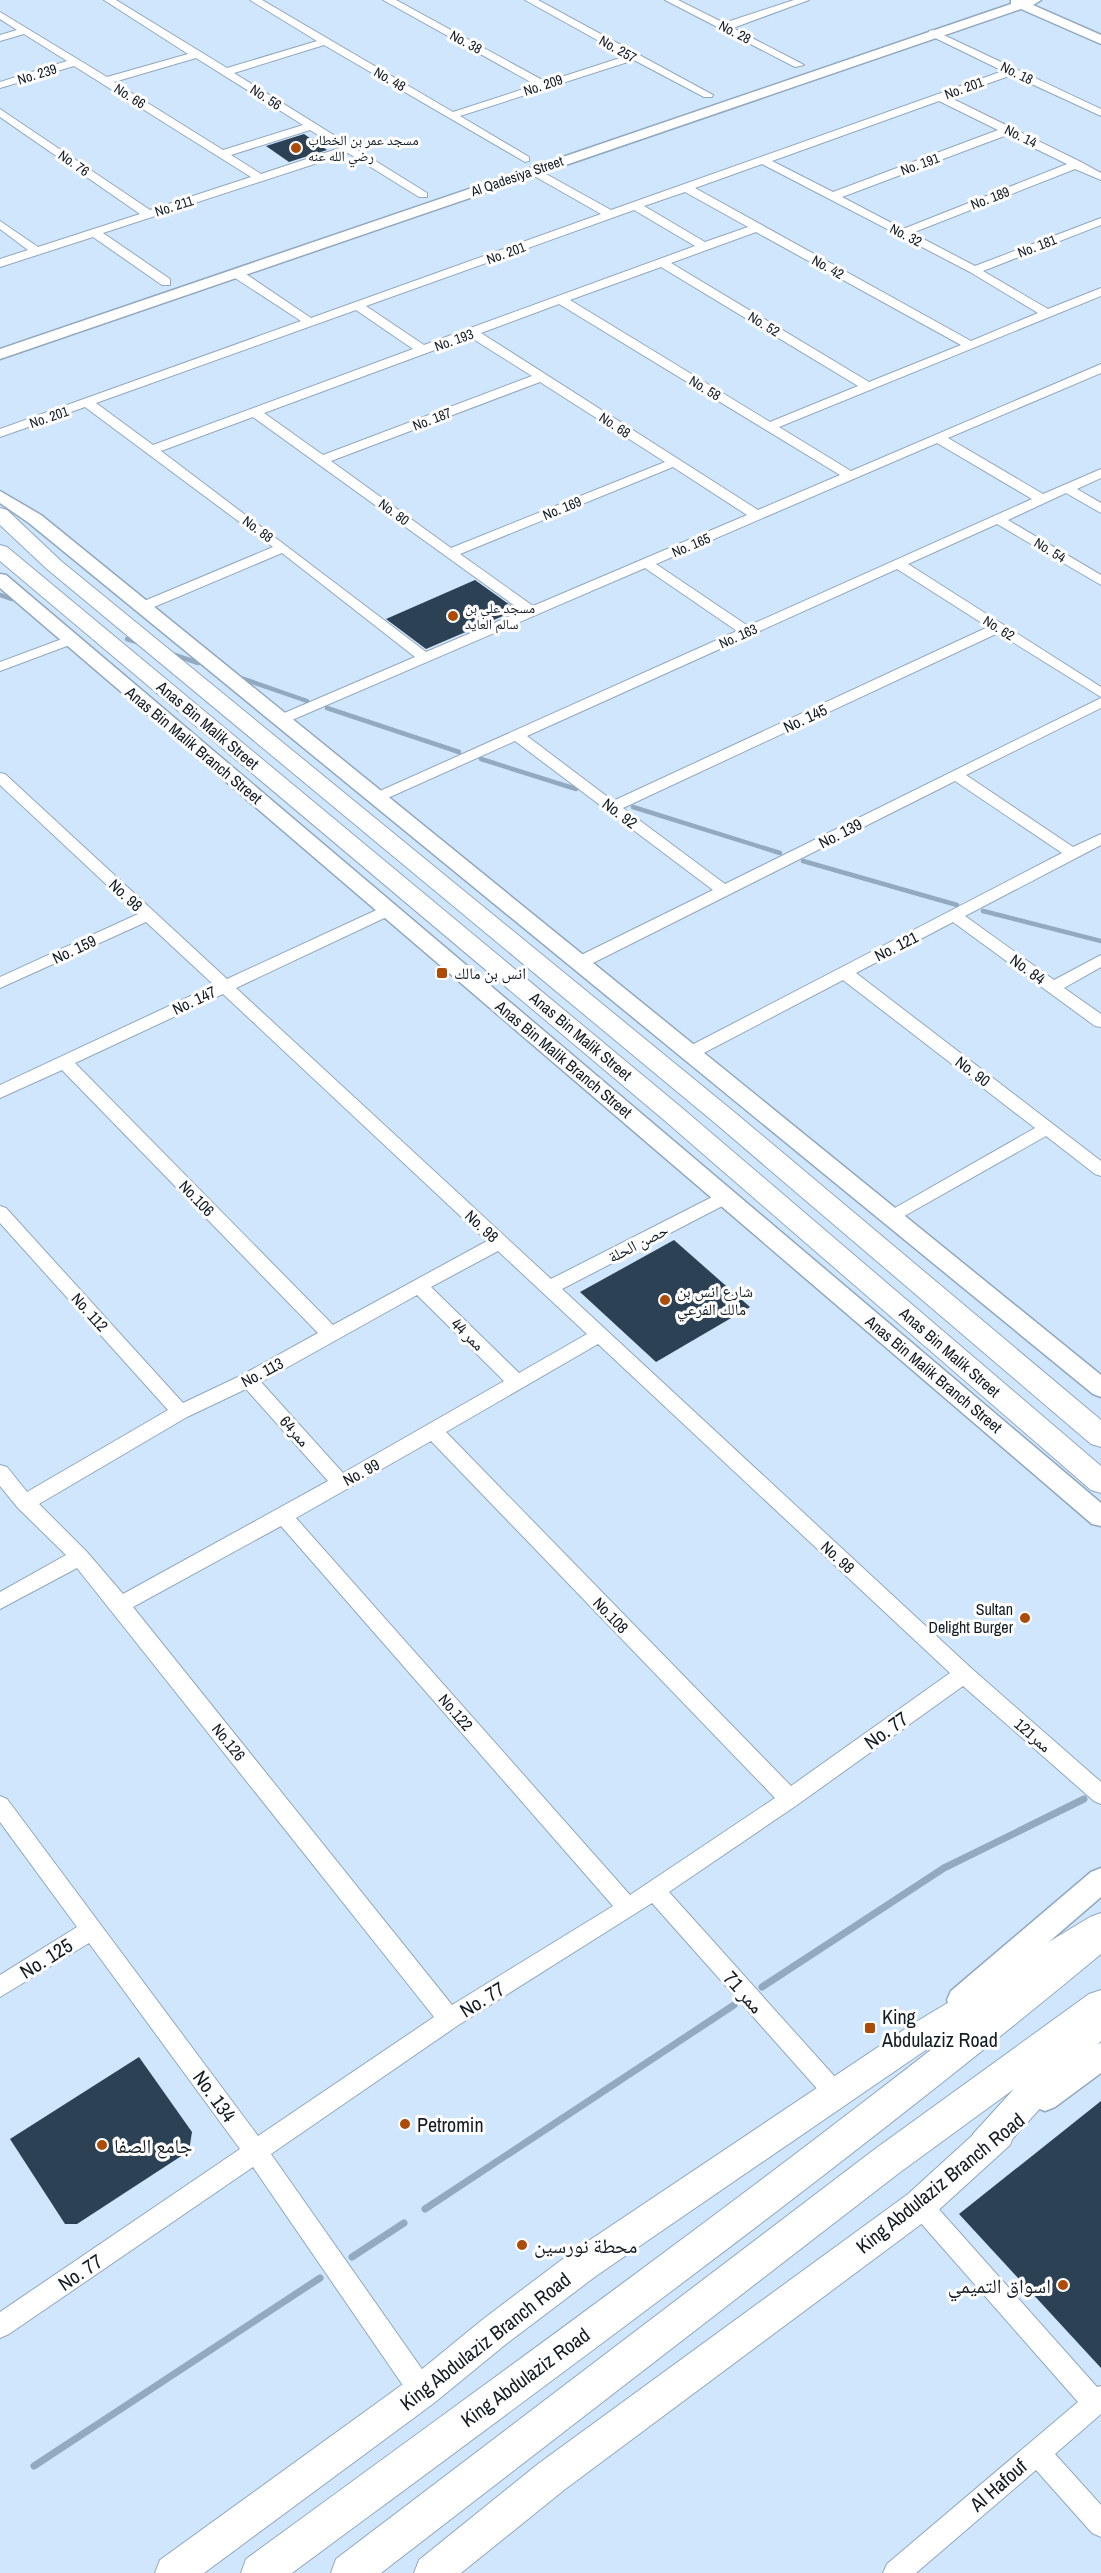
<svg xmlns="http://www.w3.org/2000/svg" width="1101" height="2573" viewBox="0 0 1101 2573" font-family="'Archivo Narrow','Noto Naskh Arabic',sans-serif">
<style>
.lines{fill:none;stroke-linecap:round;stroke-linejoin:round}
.stream-far1{stroke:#92a9c0;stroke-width:4.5}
.stream{stroke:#92a9c0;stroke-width:7}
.building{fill:#2d4154}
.minor-casing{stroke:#91a8be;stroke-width:2}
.tertiary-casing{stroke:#91a8be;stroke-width:3}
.secondary-casing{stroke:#91a8be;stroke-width:2}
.primary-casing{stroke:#91a8be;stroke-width:2}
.minor{fill:#fff;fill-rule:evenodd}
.tertiary{fill:#fff;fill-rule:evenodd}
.secondary{fill:#fff;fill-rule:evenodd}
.primary{fill:#fff;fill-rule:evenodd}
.poi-dot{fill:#ad4c09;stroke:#fff;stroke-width:2}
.labels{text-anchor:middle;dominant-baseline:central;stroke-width:6;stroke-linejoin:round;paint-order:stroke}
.far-street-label{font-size:14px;fill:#131b23;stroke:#fff}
.far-poi-label{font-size:14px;fill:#131b23;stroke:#fff;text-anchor:start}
.street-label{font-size:16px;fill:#131b23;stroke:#fff}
.poi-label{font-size:16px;fill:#131b23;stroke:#fff;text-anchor:start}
.near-street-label{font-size:20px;fill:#131b23;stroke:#fff}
.near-poi-label{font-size:20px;fill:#131b23;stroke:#fff;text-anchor:start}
</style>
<rect width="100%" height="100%" fill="#cfe6fd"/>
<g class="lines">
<path class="stream-far1" d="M0,595L12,599
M127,639L140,643
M172,654L198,663
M241,678L307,701
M327,708L459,752
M481,759L576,789
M633,807L780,853
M803,861L957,905
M983,911L1101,941"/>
<path class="stream" d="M762,1987L944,1868L1084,1799
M425,2209L734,2005
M352,2257L404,2223
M34,2466L320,2278"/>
</g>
<path class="building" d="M304,134L327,150L289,162L266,146Z
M475,580L517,610L426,649L386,619Z
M674,1240L750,1307L656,1362L580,1292Z
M139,2057L192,2132L189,2151L77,2224H65L10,2139Z
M1101,2101V2368L959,2214Z"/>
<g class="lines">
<g class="minor-casing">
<path id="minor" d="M104,0H116L227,68L317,41L250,0H262L453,112L536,85L383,0H396L546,82L626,56L525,0H538L713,95L712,97H704L634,60L460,116L529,157V161L525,162L324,45L234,73L427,193V197H419L348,153L103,233L170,279V285H162L93,237L0,267V259L28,250L0,229V221L38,247L140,214L0,117V109L150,210L251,177L74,66L0,88V82L67,61L24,34L0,41V35L17,30L0,19V12L107,77L188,54ZM196,58L303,125L223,150L114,82ZM310,130L340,148L261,174L231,155Z
M665,0H678L724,23L794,0H809L733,28L804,65L795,67Z
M933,30L1101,109V116L1012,75L949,97L1081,162L1101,173V180L1075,169L912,233L975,266L1101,218V225L983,271L1048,309L1101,288V296L779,427L851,471L1101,364V373L948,438L1043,494L1101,469V478L1077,489L1101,503V513L1066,493L1008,520L1101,575V585L997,524L908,564L1101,687V697L998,633L623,808L725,884L1101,698V708L966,775L1073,847L1101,834V845L965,916L1054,980L1101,955V967L1064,988L1101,1014V1027L1095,1026L953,922L856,973L1101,1161V1176L1095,1174L1046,1136L892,1223L886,1221L883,1217L886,1213L1035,1128L843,980L696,1057H684L682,1053L684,1049L1062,853L955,781L585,967H573L571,963L573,959L713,890L515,741L381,801L376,803L368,798L371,795L737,631L645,568L285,723H275L273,720L275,717L415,657L282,553L147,610H137L135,607L137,604L273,547L85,407L0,437V429L301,321L232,276V270H240L311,318L601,214L529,173V169H537L611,210L1003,71L929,35V31ZM939,101L998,130L833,192L772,161ZM1007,135L1067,164L903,229L842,197ZM762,164L970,272L1038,313L971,341L695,188ZM685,192L748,227L705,242L644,206ZM634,210L695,246L424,345L366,306ZM756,232L961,345L869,382L671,263ZM661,267L858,386L770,422L570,300ZM559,304L840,475L758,510L481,333ZM356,310L413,349L153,445L96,403ZM470,337L532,376L323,455L264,413ZM540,382L665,462L451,548L331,461ZM253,417L522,611L426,652L161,451ZM937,443L1032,499L748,626L656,564ZM673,467L747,515L533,606L460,554ZM897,569L988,627L613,801L527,736Z
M70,636L75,637L77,640L75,643L0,671V662Z
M0,773L5,774L227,979L383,907H395L397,910L395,913L236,988L551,1279L720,1193H732L735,1197L732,1201L562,1289L971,1668L1101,1782V1804L1094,1801L963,1686L797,1805L669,1892L844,2087L847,2094L844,2101L836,2105L828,2101L652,1903L457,2026L271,2154L431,2382L434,2391L431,2400L422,2403L413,2400L253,2167L9,2334L0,2338V2312L240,2149L89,1943L0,1997V1975L77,1927L0,1822V1796L7,1799L258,2136L434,2017L77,1568L0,1609V1592L66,1555L18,1508L0,1486V1465L7,1467L27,1492L168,1410L0,1223V1206L6,1208L183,1403L242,1375L318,1333L62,1070L0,1098V1085L214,985L146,922L0,988V977L138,914L0,785ZM223,994L487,1241L333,1325L75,1063ZM498,1251L587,1334L519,1373L431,1287ZM417,1295L504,1381L343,1473L261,1382ZM598,1344L950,1673L791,1786L446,1432ZM246,1389L328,1481L123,1594L87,1552L39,1504L187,1417ZM431,1441L775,1798L630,1895L296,1518ZM281,1526L613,1906L452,2005L133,1607Z
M920,2194L928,2197L1097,2387L1101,2386V2414L1055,2454L1101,2505V2537L1092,2533L1036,2470L916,2573H883L887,2564L1078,2402L912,2213L908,2205L912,2197Z"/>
</g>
<g class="tertiary-casing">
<path id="tertiary" d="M1011,0H1041L1033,5L1101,35V44L1021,9L0,359V349L1011,4Z
M0,491L41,515L1101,1375V1397L1093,1394L29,523L0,503Z
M0,574L6,575L1101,1503V1526L1092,1524L0,588Z
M1101,1868V1897L971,2009L961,2012L951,2009L947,2000L951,1991L1091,1872Z
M1101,2043V2073L1055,2107L1045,2111L1035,2107L1031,2098L1035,2089L1091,2047Z"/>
</g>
<g class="secondary-casing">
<path id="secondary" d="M1101,1913V1943L933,2045L596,2276L506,2344L434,2403L204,2573H155L160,2560L410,2379L482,2320L572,2252L911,2025L1090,1917Z
M998,2119L1010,2123L1014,2134L1010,2145L932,2216L564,2490L461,2573H414L419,2560L538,2464L908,2194L986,2123Z"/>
</g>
<g class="primary-casing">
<path id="primary" d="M0,508L7,510L61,561L733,1111L1101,1420V1447L1091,1444L715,1123L47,569L0,525Z
M0,545L7,547L682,1108L1101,1466V1493L1091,1490L664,1120L0,561Z
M1101,1920V1954C839,2171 565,2371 292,2573H241L246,2559C531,2351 816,2146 1089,1924Z
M1101,1990V2041L997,2156L985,2161L973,2156L968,2145L973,2134L1014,2089L899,2173L381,2573H331L336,2559L875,2149L1089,1994Z"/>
</g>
<use href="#minor" class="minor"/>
<use href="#tertiary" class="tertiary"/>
<use href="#secondary" class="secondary"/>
<use href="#primary" class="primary"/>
</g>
<g class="poi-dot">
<circle cx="296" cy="148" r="6"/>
<circle cx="453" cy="616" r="6"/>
<rect x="436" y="967" width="12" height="12" rx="3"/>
<circle cx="665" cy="1300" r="6"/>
<circle cx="1025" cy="1618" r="6"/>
<rect x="864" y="2022" width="12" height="12" rx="3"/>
<circle cx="405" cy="2124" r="6"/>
<circle cx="102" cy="2145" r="6"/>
<circle cx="522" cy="2245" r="6"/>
<circle cx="1063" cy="2285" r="6"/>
</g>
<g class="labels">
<g class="far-street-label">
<text transform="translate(735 32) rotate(27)">No. 28</text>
<text transform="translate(466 42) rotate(28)">No. 38</text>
<text transform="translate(618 49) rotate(29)">No. 257</text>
<text transform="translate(1017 73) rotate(26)">No. 18</text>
<text transform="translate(37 74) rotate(-17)">No. 239</text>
<text transform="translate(390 79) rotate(30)">No. 48</text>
<text transform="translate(543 85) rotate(-18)">No. 209</text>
<text transform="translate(964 88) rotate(-20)">No. 201</text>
<text transform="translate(130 96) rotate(32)">No. 66</text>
<text transform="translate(266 97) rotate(33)">No. 56</text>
<text transform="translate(1021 136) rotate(26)">No. 14</text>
<text transform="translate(74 163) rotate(35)">No. 76</text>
<text transform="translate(920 164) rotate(-20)">No. 191</text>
<text transform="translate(517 176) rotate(-19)">Al Qadesiya Street</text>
<text transform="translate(990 198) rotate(-21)">No. 189</text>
<text transform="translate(174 206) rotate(-18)">No. 211</text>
<text transform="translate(906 235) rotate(27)">No. 32</text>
<text transform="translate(1037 246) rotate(-21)">No. 181</text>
<text transform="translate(506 253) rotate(-20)">No. 201</text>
<text transform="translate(828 267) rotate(29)">No. 42</text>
<text transform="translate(764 324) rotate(31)">No. 52</text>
<text transform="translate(454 340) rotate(-20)">No. 193</text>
<text transform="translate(705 388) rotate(31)">No. 58</text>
<text transform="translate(49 417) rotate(-19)">No. 201</text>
<text transform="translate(432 419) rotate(-21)">No. 187</text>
<text transform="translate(615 425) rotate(33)">No. 68</text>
<text transform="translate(562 508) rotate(-22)">No. 169</text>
<text transform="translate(394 512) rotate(36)">No. 80</text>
<text transform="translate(258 529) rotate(36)">No. 88</text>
<text transform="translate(691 545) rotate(-23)">No. 165</text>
<text transform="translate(1050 550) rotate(31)">No. 54</text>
<text transform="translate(999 628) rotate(32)">No. 62</text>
<text transform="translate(738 636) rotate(-24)">No. 163</text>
</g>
<g class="far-poi-label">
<text x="308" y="140">مسجد عمر بن الخطاب<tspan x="308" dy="16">رضي الله عنه</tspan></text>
<text x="465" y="608">مسجد علي بن<tspan x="465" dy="16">سالم العايد</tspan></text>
</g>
<g class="street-label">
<text transform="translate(805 718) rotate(-25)">No. 145</text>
<text transform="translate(208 725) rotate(40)">Anas Bin Malik Street</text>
<text transform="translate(194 745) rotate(40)">Anas Bin Malik Branch Street</text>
<text transform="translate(620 813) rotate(37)">No. 92</text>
<text transform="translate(840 833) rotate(-27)">No. 139</text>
<text transform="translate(126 895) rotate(43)">No. 98</text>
<text transform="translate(896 946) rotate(-27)">No. 121</text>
<text transform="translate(74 949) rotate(-25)">No. 159</text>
<text transform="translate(1028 969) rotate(36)">No. 84</text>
<text transform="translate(194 1000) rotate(-25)">No. 147</text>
<text transform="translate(581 1036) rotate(40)">Anas Bin Malik Street</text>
<text transform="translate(564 1059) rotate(40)">Anas Bin Malik Branch Street</text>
<text transform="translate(973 1071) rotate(37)">No. 90</text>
<text transform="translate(197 1198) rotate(46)">No.106</text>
<text transform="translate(482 1226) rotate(43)">No. 98</text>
<text transform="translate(638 1243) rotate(-27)">حصن الحلة</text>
<text transform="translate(90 1312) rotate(48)">No. 112</text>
<text transform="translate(468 1334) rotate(44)">ممر 44</text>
<text transform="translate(950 1352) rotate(41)">Anas Bin Malik Street</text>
<text transform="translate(262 1372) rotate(-28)">No. 113</text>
<text transform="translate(934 1374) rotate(40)">Anas Bin Malik Branch Street</text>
<text transform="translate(295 1431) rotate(48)">ممر64</text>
<text transform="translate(361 1472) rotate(-29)">No. 99</text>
<text transform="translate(838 1557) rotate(43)">No. 98</text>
<text transform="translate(611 1615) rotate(46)">No.108</text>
<text transform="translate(456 1712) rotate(49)">No.122</text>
<text transform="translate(1033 1735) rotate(41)">ممر121</text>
<text transform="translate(229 1742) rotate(51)">No.126</text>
</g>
<g class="poi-label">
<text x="454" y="973">انس بن مالك</text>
<text x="677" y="1291">شارع انس بن<tspan x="677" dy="18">مالك الفرعي</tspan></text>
<text x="1013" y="1609" text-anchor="end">Sultan<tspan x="1013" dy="18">Delight Burger</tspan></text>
</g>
<g class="near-street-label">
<text transform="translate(886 1730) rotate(-36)">No. 77</text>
<text transform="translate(46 1958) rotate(-32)">No. 125</text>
<text transform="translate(744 1992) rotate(48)">ممر 71</text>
<text transform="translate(482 1999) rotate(-32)">No. 77</text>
<text transform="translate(215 2096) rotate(54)">No. 134</text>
<text transform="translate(940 2183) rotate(-39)">King Abdulaziz Branch Road</text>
<text transform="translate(80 2272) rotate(-34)">No. 77</text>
<text transform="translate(485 2341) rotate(-38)">King Abdulaziz Branch Road</text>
<text transform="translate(525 2377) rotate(-36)">King Abdulaziz Road</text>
<text transform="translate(998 2485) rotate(-41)">Al Hafouf</text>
</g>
<g class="near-poi-label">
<text x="882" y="2016">King<tspan x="882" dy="23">Abdulaziz Road</tspan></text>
<text x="417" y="2124">Petromin</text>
<text x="114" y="2145">جامع الصفا</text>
<text x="534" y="2245">محطة نورسين</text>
<text x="1051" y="2285" text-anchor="end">اسواق التميمي</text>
</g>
</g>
</svg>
